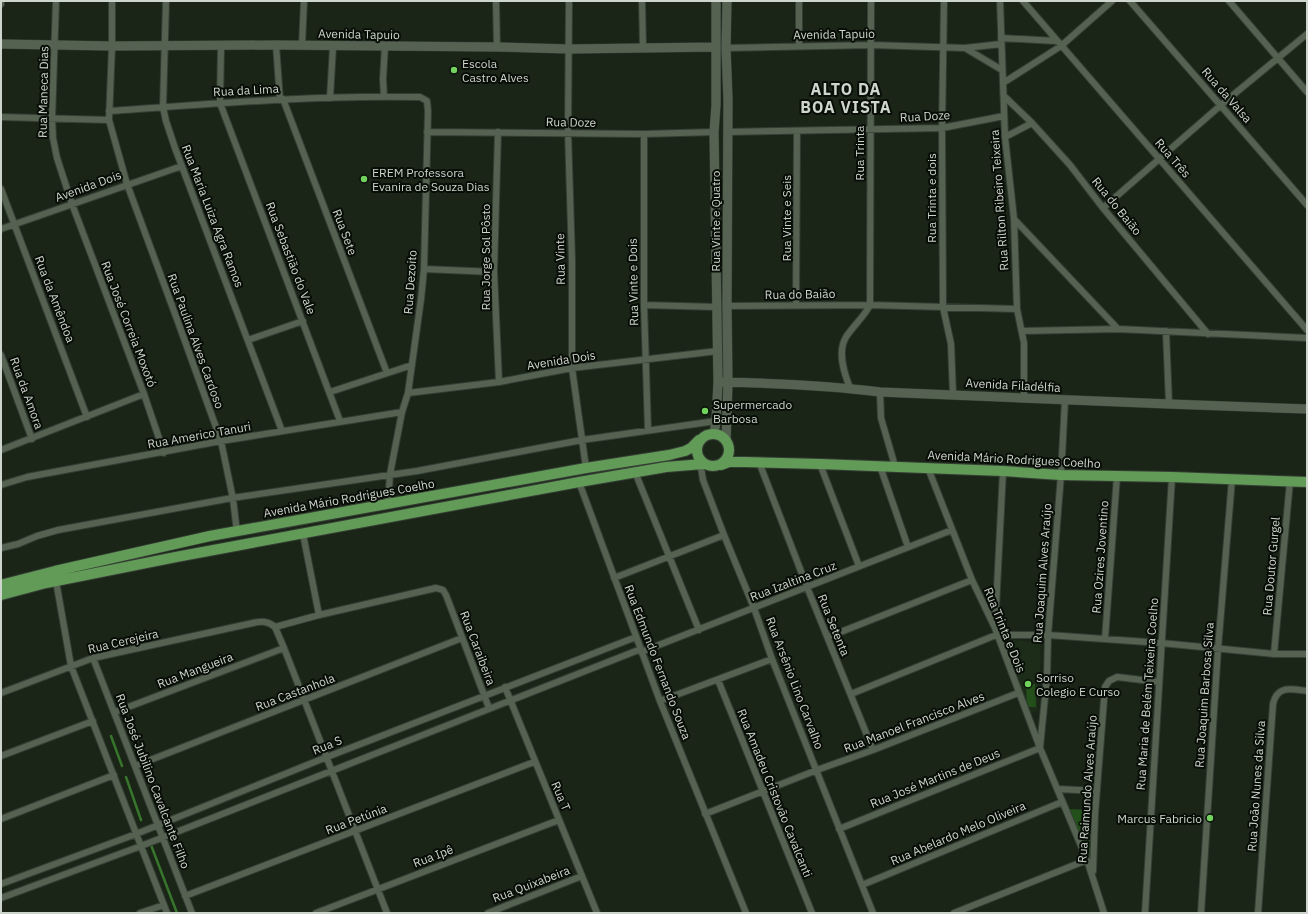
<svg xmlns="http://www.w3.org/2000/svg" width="1308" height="914" viewBox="0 0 1308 914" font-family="'IBM Plex Sans',sans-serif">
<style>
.built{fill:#1c2c19}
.green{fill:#234f1b}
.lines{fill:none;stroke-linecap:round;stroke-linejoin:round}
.stream{stroke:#37752c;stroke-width:2.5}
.street-casing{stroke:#353e34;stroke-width:8}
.secondary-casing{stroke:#353e34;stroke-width:10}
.primary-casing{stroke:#353e34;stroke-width:12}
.street{stroke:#556252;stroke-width:6}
.secondary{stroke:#556252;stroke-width:9}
.primary{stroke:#629b57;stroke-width:10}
.poi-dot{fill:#71d35e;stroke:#080d07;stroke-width:1.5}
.labels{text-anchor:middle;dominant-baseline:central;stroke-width:4;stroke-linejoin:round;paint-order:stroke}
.street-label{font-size:12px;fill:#cdd5cc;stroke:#080d07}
.poi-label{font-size:12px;fill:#cdd5cc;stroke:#080d07;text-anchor:start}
.district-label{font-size:16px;font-weight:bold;letter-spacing:1px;fill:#cdd5cc;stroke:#080d07}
</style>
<rect width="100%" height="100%" fill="#1a2518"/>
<path class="built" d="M1013,640L1041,643L1040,655L1041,656L1037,711L1029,714L1007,656H1011Z"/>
<path class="green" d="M1026,684H1035L1036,707H1027Z
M1068,809L1093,810L1090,861Z"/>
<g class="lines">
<path class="stream" d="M111,736L122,766
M126,777L141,820
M151,845L177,913"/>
<g class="street-casing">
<path id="street" d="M56,1L52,119L53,138L57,158L72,204L144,394L164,453
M112,1V46L109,120L127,184L178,322L221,441L233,499L237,532
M166,1L163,107L166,121L175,148L282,431
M496,1L497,47
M569,1L568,132L572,260V368L586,468
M642,1L643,47
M944,1L942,128L943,307L951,344L953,394
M1000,1L1005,137L1014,219L1017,309L1024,343V398
M1023,1L1307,330
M1130,1L1307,205
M1229,1L1307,92
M1,4V1
M1001,38L1056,41
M276,45L280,100
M302,45L304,1
M221,46L220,103L340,421
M799,46V1
M726,48L872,45L965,48L1002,70
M965,48L1001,44
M1003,83L1061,46L1112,1
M1004,96L1032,123L1070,165L1103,208L1208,334
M384,97L383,79L385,46
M330,98L333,46
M283,99L387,373
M109,111C211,104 313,95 415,97H420L427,101L428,111L424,269L421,299L408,393L402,412L390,474L388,504
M1,117L109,120
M427,132L644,134L714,132
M498,132L494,272L499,382
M727,132L942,128L1004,116
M644,134V305L648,430
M1005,137L1032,123
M1,189L87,417
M1103,208L1221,105L1307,34
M1014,219L1118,329
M1,229L182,166
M424,269L494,272
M644,305L716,307
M796,305L797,131
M727,306L870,305L1017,309
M1022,331L1118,329L1307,338
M1166,331L1169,404
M248,340L303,321
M1,355L32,439
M850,388C844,373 837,352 846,337C853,326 864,317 870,305L871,1
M330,392L412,365
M880,392L881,418L895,466
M408,393L499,382L572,368L718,351
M1,450L144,394
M700,461L703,480L724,535L754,608L772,659L873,913
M759,462L807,587L873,750
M820,464L859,566
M880,466L908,547
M928,468L972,580L995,628L1040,748L1087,860L1104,913
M635,472L699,630
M579,482L660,701L746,913
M1,485L27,477L221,441L402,412
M303,534L319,615
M1,548L18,544L37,536L58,530L232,498L417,471L582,440L716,421
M614,578L724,535
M56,581L71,666L167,913
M275,627L319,615L436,588L443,590L446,595L489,708
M995,627L1003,471
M828,637L972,580
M1105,639L1117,476
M641,652L952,530
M1274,654L1290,481
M93,658L192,913
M718,680L812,913
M505,687L597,913
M1,693L93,658L253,623C262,621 268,621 275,627L284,648L387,913
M851,694L996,635H1048L1161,643L1274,654H1307
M660,701L772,659
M115,712L284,648
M1040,747L1047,677L1048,635L1061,475L1065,400
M1,756L93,721
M135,766L462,638
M1058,789L1097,791
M705,814L817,770L873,750L1018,693
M1,819L114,775
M839,829L1040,748
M1093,871L1095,814L1105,687L1109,681L1117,677L1159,682
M1,884L136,834L327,757L636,637
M862,885L1062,802
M185,896L534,762
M1,898L141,846L641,649
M140,913L164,905
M316,913L559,820
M488,913L582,876
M954,913L1087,860
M1145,913L1172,477
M1201,913L1218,649L1232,479
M1258,913L1273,704C1277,685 1291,689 1307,691"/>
</g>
<g class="secondary-casing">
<path id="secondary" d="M1,44L112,46L276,45L497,47L569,49L716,47
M718,382C772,383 826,385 880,392L1169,404L1307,409
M714,434L716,421L718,382L714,132L716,105V1
M726,441L728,383L727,306L728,100L726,48L727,1"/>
</g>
<g class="primary-casing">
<path id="primary" d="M697 450a16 16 0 1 1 32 0a16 16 0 1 1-32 0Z
M721,465L729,462H744L820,464L1003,471L1061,475L1172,477L1307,482
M1,585L55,571L210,536L586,468L669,455L685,451L691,448L699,440
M1,595L46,583L176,557L579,482L666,467L703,464"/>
</g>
<use href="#street" class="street"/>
<use href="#secondary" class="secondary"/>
<use href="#primary" class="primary"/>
</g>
<g class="poi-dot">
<circle cx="454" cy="70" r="4"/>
<circle cx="364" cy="179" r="4"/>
<circle cx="705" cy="411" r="4"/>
<circle cx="1028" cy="684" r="4"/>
<circle cx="1210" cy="818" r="4"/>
</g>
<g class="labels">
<g class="street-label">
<text transform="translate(359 34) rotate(1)">Avenida Tapuio</text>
<text transform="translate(834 34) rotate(-1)">Avenida Tapuio</text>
<text transform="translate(246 90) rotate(-3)">Rua da Lima</text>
<text transform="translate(43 92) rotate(-89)">Rua Maneca Dias</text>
<text transform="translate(1227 95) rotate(49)">Rua da Valsa</text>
<text transform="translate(925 116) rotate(-3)">Rua Doze</text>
<text transform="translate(571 122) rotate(1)">Rua Doze</text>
<text transform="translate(859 153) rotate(-90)">Rua Trinta</text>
<text transform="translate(1173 158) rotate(49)">Rua Três</text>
<text transform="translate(88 186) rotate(-20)">Avenida Dois</text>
<text transform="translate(931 198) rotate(-90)">Rua Trinta e dois</text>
<text transform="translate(999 200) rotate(-94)">Rua Rilton Ribeiro Teixeira</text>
<text transform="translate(1117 206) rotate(51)">Rua do Baião</text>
<text transform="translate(213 216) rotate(69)">Rua Maria Luiza Agra Ramos</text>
<text transform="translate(786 218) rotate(-90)">Rua Vinte e Seis</text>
<text transform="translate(715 221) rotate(-90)">Rua Vinte e Quatro</text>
<text transform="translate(345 232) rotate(69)">Rua Sete</text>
<text transform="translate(485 257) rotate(-90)">Rua Jorge Sol Pôsto</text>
<text transform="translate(291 258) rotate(69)">Rua Sebastião do Vale</text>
<text transform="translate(560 259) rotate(-91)">Rua Vinte</text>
<text transform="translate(410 282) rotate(-86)">Rua Dezoito</text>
<text transform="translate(633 282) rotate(-91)">Rua Vinte e Dois</text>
<text transform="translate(800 294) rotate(-1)">Rua do Baião</text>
<text transform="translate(55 299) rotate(69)">Rua da Amêndoa</text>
<text transform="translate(129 324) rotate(69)">Rua José Correia Moxotó</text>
<text transform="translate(196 341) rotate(70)">Rua Paulina Alves Cardoso</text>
<text transform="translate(561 360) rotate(-9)">Avenida Dois</text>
<text transform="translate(1013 385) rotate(3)">Avenida Filadélfia</text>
<text transform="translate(27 393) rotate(70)">Rua da Amora</text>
<text transform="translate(199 435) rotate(-10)">Rua Americo Tanuri</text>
<text transform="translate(1014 459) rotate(3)">Avenida Mário Rodrigues Coelho</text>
<text transform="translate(349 498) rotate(-10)">Avenida Mário Rodrigues Coelho</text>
<text transform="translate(1100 557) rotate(-86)">Rua Ozires Joventino</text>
<text transform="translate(1271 566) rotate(-85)">Rua Doutor Gurgel</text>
<text transform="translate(1042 573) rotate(-86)">Rua Joaquim Alves Araújo</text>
<text transform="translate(793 581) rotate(-21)">Rua Izaltina Cruz</text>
<text transform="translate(834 625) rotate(68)">Rua Setenta</text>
<text transform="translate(1005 630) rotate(68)">Rua Trinta e Dois</text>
<text transform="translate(123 641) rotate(-13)">Rua Cerejeira</text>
<text transform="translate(478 648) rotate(69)">Rua Caraibeira</text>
<text transform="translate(658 662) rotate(69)">Rua Edmundo Fernando Souza</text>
<text transform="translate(195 670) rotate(-21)">Rua Mangueira</text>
<text transform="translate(795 683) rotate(69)">Rua Arsênio Lino Carvalho</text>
<text transform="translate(295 692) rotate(-21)">Rua Castanhola</text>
<text transform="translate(1147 694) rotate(-86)">Rua Maria de Belém Teixeira Coelho</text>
<text transform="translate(1204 695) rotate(-86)">Rua Joaquim Barbosa Silva</text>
<text transform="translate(914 722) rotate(-21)">Rua Manoel Francisco Alves</text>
<text transform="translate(327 745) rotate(-22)">Rua S</text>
<text transform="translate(935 778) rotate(-22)">Rua José Martins de Deus</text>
<text transform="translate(153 781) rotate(69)">Rua José Jubilino Cavalcante Filho</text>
<text transform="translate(1256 786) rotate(-86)">Rua João Nunes da Silva</text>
<text transform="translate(1087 789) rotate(-86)">Rua Raimundo Alves Araújo</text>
<text transform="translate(775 793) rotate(68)">Rua Amadeu Cristovão Cavalcanti</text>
<text transform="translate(561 796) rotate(67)">Rua T</text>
<text transform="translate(356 819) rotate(-21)">Rua Petúnia</text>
<text transform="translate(958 833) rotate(-23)">Rua Abelardo Melo Oliveira</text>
<text transform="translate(433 856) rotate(-21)">Rua Ipê</text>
<text transform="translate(531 884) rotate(-21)">Rua Quixabeira</text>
</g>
<g class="poi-label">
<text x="462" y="63">Escola<tspan x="462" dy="14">Castro Alves</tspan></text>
<text x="372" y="172">EREM Professora<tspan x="372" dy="14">Evanira de Souza Dias</tspan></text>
<text x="713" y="404">Supermercado<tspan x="713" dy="14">Barbosa</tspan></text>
<text x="1036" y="677">Sorriso<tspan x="1036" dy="14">Colegio E Curso</tspan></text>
<text x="1202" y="818" text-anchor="end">Marcus Fabricio</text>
</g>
<g class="district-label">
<text x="846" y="89">ALTO DA<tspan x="846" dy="18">BOA VISTA</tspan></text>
</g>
</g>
<rect width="1308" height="914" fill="none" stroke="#cdd5cc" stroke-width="4"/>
</svg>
